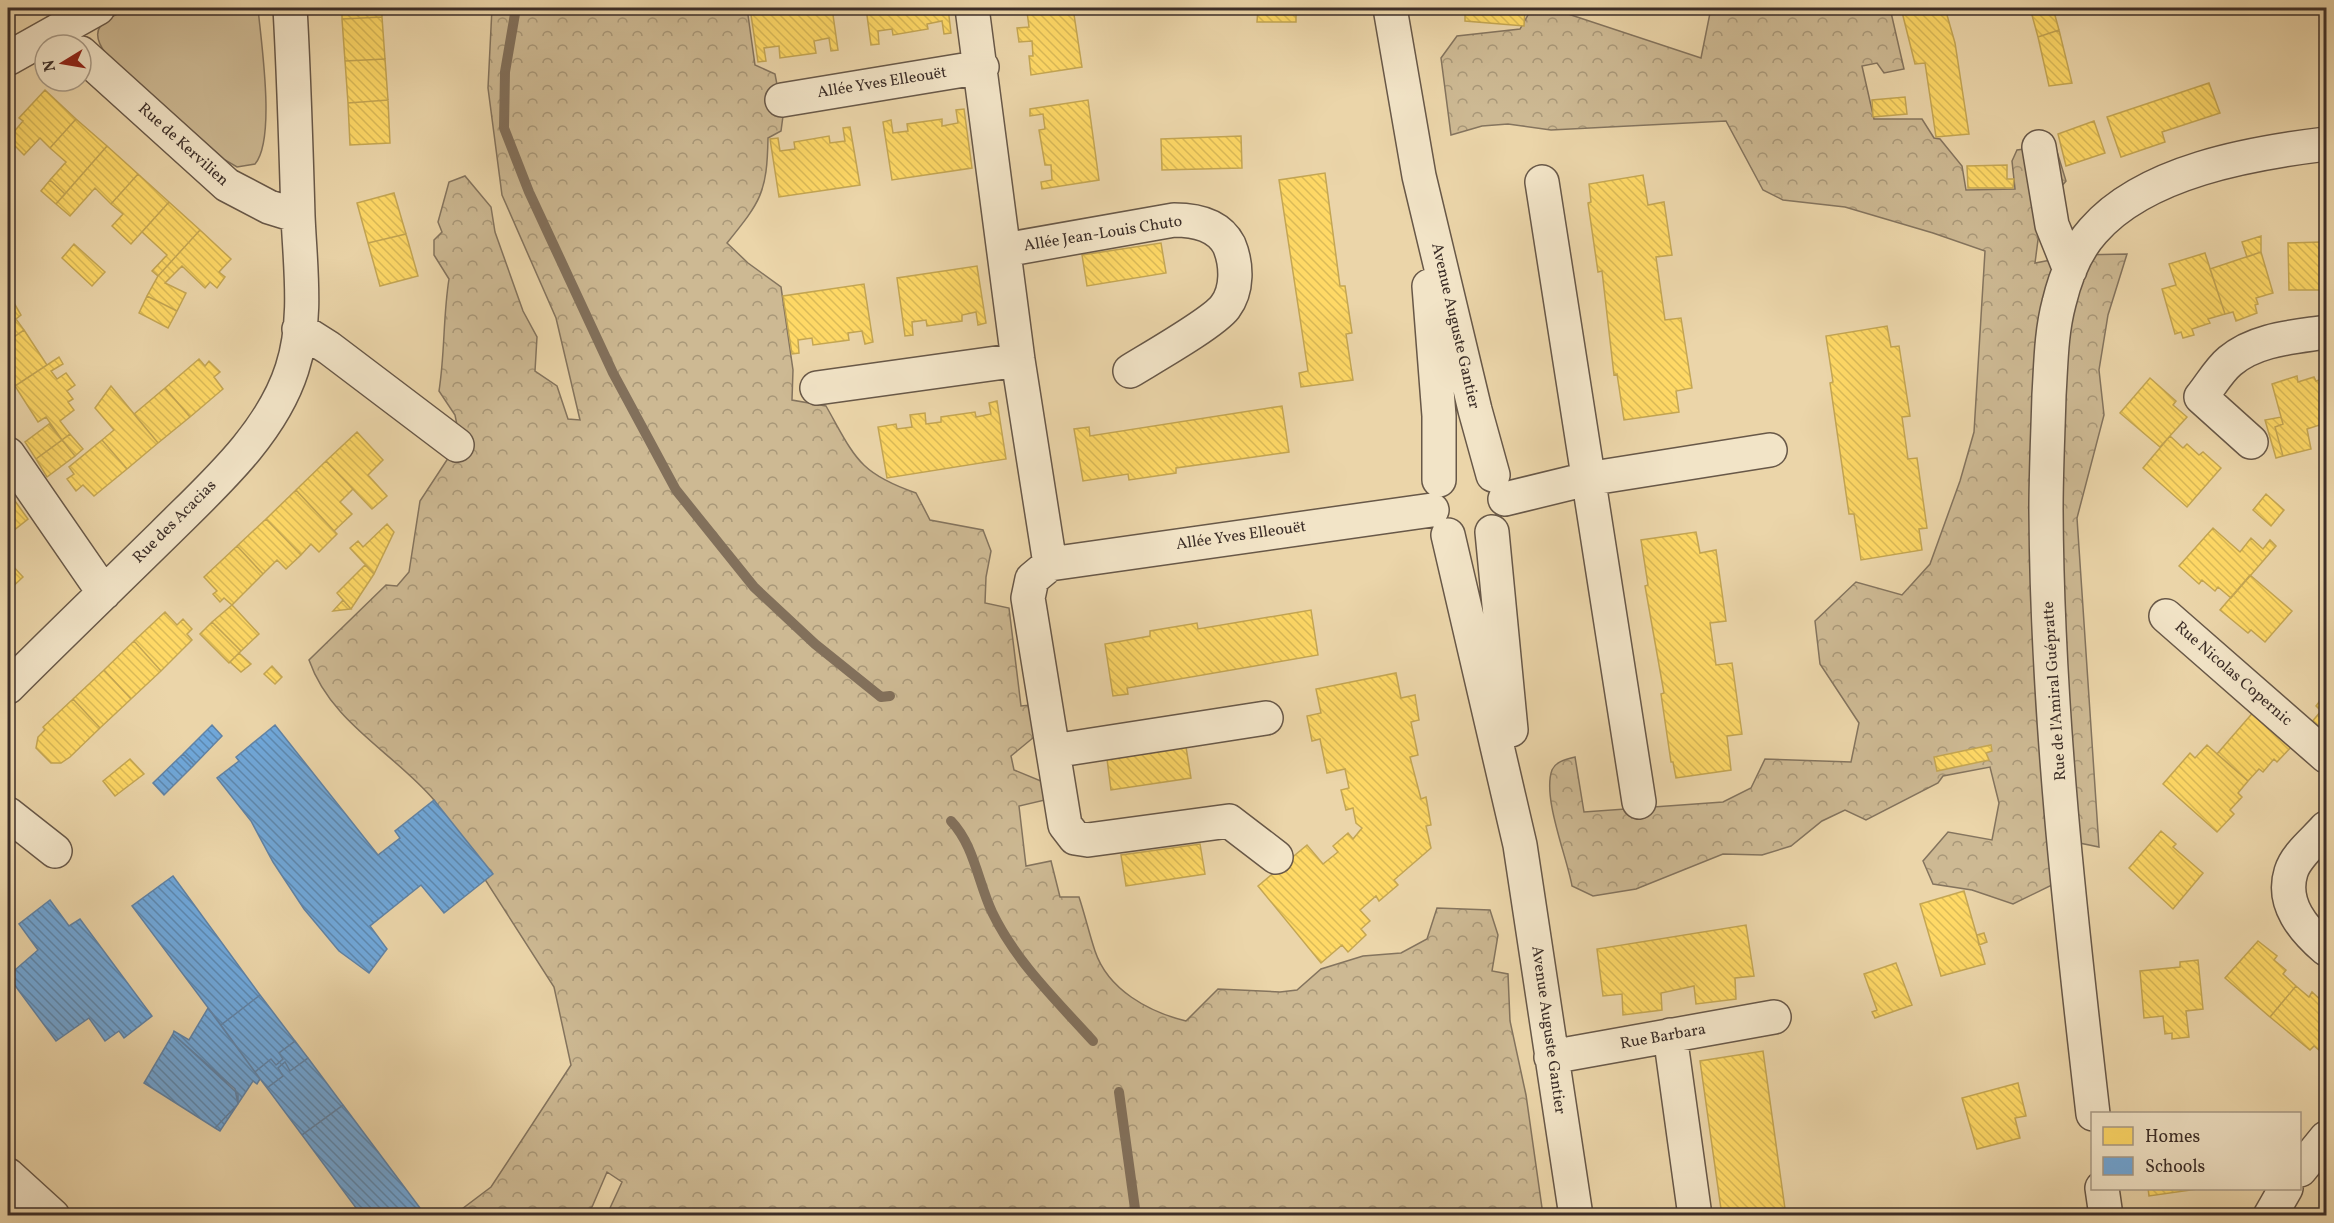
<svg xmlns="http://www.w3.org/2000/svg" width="2334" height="1223" viewBox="0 0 2334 1223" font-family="Vollkorn,serif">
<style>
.grass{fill:#cdb993;stroke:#84745e;stroke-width:1.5}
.forest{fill:url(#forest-crowns);stroke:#84745e;stroke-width:1.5}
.homes{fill:url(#homes-back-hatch);stroke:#c4a653;stroke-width:1.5}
.schools{fill:url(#schools-back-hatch);stroke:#6083a6;stroke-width:1.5}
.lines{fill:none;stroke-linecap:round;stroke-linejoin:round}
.stream{stroke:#82705b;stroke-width:10}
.minor-casing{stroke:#685848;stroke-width:36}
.minor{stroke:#f2e4c7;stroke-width:33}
.labels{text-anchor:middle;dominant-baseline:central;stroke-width:6;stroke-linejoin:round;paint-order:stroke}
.street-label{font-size:16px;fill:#3c2e28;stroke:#f2e4c7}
</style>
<defs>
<pattern id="forest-crowns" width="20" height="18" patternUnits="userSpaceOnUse" patternTransform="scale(1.5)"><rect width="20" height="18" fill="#cdb993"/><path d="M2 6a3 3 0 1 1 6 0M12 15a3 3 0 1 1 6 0" fill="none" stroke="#a89778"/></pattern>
<pattern id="homes-back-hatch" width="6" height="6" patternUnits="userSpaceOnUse" patternTransform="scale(1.5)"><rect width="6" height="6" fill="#ffd966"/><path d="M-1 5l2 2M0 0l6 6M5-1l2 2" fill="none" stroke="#dbbb58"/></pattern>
<pattern id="schools-back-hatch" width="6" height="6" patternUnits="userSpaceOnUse" patternTransform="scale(1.5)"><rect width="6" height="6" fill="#6fa8dc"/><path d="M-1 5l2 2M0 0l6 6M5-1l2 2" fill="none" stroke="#5c89b2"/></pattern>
</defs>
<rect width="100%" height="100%" fill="#ebd5a9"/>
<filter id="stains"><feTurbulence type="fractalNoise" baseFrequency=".00333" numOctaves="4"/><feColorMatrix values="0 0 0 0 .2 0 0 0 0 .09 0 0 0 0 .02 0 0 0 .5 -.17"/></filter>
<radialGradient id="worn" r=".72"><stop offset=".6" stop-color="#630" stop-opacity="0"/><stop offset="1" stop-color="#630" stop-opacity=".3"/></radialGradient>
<path class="grass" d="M130,8H258C261,42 276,139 255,164L237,167L225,160L106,54C85,26 107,19 130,8Z"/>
<path class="forest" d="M492,8H747L755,65L775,74L783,116L781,131L768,138C767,193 761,201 727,243L748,263L781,287L793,370L792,400L826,406C855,457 858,473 916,493L930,520L983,530L991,551L986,577L985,603L1009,608L1021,706L1031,705L1034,737L1011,756L1014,770L1041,781L1045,800L1019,806L1026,866L1051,861L1060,897H1079C1085,915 1089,933 1095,951C1108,990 1149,1012 1186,1021L1218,989L1280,992L1297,990L1321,969L1363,956L1401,953L1427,939L1437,908L1490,910L1498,935L1492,971L1508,974L1510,1021L1526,1095L1543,1215L613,1216L610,1208L622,1182L607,1172L592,1207L579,1215H454L491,1187L571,1065L554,987L434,800C393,752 331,723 309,660L386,585L397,586L409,572L420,501L460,440L455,415L439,391C445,353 443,316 449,279L434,255V240L442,232L438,222L449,182L465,176L491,207L495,232L523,311L537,337L535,371L557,386L568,419L580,420L556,318L502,195L488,88Z
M1532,8H1550L1701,58L1711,8H1890L1904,69L1884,73L1877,63L1862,66L1874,119H1922L1934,138L1940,139L1962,166L1966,190L2015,189L2012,161L2017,150L2055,145L2066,181L2042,209L2035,263L2077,255L2127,254L2108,315L2099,370L2104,415L2077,518L2099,847L2055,838L2058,882L2013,904L1972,890L1933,884L1923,861L1948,832L1992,840L1999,803L1990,767L1943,776L1938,783L1866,820L1845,810L1822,821L1791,846L1762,855L1723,854L1636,889L1593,896L1572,886C1567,857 1542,797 1552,770C1556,761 1567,759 1575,757L1584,812L1723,802L1751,788L1765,759L1851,762L1859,723L1820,664L1815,621L1856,582L1902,595L1930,564L1960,481L1974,432L1985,251L1933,233L1845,207L1783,200L1763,190L1726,121L1551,130L1508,124L1482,126L1451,135L1441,58L1457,36L1520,29Z"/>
<path class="homes" d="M342,8H382V17L342,19Z
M750,8H832L838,50L831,51L829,38L814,41L816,53L780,58L779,46L764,48L766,61L758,62Z
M866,8H948L951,33L944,34L942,21L927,24L928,29L893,35L892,29L878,31L879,44L871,45Z
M1021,8H1073L1082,67L1031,75L1029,56H1033L1032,41L1019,42L1017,28L1029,27L1027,12H1022Z
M1258,8H1296V22H1257Z
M1465,8H1525L1524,26L1465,21Z
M1901,8H1945L1955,43L1969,134L1936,137L1925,63L1915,64Z
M2030,8H2053L2059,30L2038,37Z
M382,17L385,59L345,61L342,19Z
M2059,30L2072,83L2049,86L2038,37Z
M385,59L388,100L348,103L345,61Z
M2209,83L2220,113L2162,132L2165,142L2121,157L2107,117Z
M45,90L76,119L50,148L40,138L24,155L8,139L23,121L19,118Z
M1905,97L1907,114L1873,117L1872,100Z
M388,100L390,143L350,145L348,103Z
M1088,100L1099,180L1042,189L1041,182L1052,180L1051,165H1045L1039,130L1045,129L1043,114L1030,116V109Z
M964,109L972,168L892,180L883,122L891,120L893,133L908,131L907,124L942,119V126L958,123L956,110Z
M76,119L107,146L65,194L50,180L66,162L50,148Z
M2094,121L2105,153L2066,166L2058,134Z
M850,127L860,185L779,197L770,139L778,138L780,151L795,149L794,142L829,136L830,143L845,141L843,128Z
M1241,136L1242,168L1162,170L1161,139Z
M107,146L138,174L111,204L95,188L70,216L56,204Z
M2007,165V179H2014L2013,188H1968L1967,166Z
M1325,173L1340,286H1345L1352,333L1346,334L1353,380L1301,387L1299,373L1308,371L1279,180Z
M138,174L169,202L131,244L112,226L123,214L111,204Z
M1643,175L1648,205L1664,202L1672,255L1656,257L1665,320L1681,318L1692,388L1676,391L1679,412L1624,420L1617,374L1614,375L1602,271L1598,272L1588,203L1591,202L1589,184Z
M50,180L65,194L56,204L41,191Z
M394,193L406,234L368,243L357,203Z
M169,202L200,230L158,276L152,271L167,255L142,232Z
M200,230L231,259L219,272L225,277L217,288L210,282L205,288L182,266L165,283L186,293L177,311L147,296L158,276Z
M406,234L418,276L380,286L368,243Z
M2261,236V252L2247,257L2242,242Z
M2322,242H2326V285L2323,286V290H2289L2288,243Z
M1161,243L1166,273L1087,286L1082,255Z
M74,244L105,272L92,286L62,258Z
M2261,252L2273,293L2256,298L2258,304L2255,305L2257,313L2236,321L2233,312L2225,314L2210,269Z
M2205,253L2225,314L2208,319L2210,323L2192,329L2194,335L2183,338L2181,332L2175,334L2162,289L2176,285L2169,264Z
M977,266L986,323L978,325L976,312L962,315V321L927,326L926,320L912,322L913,335L905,336L897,278Z
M864,284L873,342L865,344L862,331L848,333L849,340L813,345L812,338L798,340L799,353L792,354L783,296Z
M147,296L177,311L168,328L139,313Z
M14,303L21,315L16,319L24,330L8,341V304L9,307Z
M1887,326L1891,347L1899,346L1910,416L1902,417L1908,459L1917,458L1927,528L1919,529L1922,550L1861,560L1854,514H1849L1830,383L1833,382L1826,336Z
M24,330L47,365L15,386L8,374V341Z
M59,357L63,364L51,371L57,379L66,373L75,385L67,391L73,399L68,402L74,410L60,421L70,434L62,440L46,417L38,422L15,386Z
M199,359L205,366L209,361L220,372L214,377L223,389L190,417L165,388Z
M2297,376L2298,382L2314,377L2316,381L2326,378V423L2307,429L2311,449L2283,456L2275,427L2283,424L2272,384Z
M2150,378L2176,401L2173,405L2187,417L2160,447L2120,413Z
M111,386L158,443L127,469L102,440L114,430L95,408Z
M165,388L190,417L158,443L134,414Z
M997,401L1006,459L887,478L878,427L896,424L897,429L912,427L910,415L925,413L926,424L941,422V417L975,412L976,417L991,414L989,403Z
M1282,406L1289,452L1176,468V473L1129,480L1128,474L1083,481L1074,429L1089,427L1090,436Z
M2281,417L2283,424L2275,427L2283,456L2276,458L2265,420Z
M49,424L62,440L36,459L25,442Z
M357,432L383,460L368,475L387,496L372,509L326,461Z
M70,434L83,449L75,456L62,440Z
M2170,436L2183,448L2187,444L2199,455L2203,452L2221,468L2187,507L2143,468Z
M62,440L75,456L47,477L36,459Z
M102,440L127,469L94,496L83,485L76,491L67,479L74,474L69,467Z
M326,461L353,489L340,502L352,514L334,531L296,490Z
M296,490L337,534L319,552L311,544L301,555L266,519Z
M2266,494L2284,510L2271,526L2253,510Z
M15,501L28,519L8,535V507Z
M266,519L301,555L286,569L277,560L263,574L237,546Z
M387,524L394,532L374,574L350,548L358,541L363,547Z
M2213,528L2240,552L2251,538L2263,549L2270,540L2276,546L2231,598L2218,587L2215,591L2202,580L2199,584L2179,566Z
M1696,532L1700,553L1716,550L1726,621L1710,623L1716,665L1732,663L1742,734L1727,736L1731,770L1676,778L1673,762H1671L1661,694L1664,693L1645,586L1648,585L1641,540Z
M237,546L263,574L232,605L224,598L220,602L213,594L217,591L204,577Z
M8,551L14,558L10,563L23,577L8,591Z
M365,565L374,574L351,609L337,593Z
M2250,575L2292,611L2265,642L2251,630L2248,633L2220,610Z
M343,600L351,609L333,611Z
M232,605L259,634L241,651L212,622Z
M1311,610L1318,655L1127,688L1128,694L1113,696L1105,644L1150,636V631L1197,623L1198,629Z
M165,612L177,625L183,619L192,629L187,634L192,640L161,671L134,641Z
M212,622L241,651L229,663L200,634Z
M134,641L161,671L131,699L104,670Z
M239,653L251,664L241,672L230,662Z
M272,666L282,677L275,684L264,674Z
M104,670L131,699L100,728L73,699Z
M1396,673L1401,698L1415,695L1419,720L1411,722L1418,755L1410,757L1421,799L1426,797L1431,825L1426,826L1431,848L1394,880L1398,885L1379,901L1376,896L1360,910L1370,921L1361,929L1366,935L1348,952L1342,945L1321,963L1258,886L1307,845L1323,864L1338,852L1333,846L1348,833L1353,839L1362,828L1356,823L1353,808L1346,810L1341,790L1349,788L1345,769L1327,773L1320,739L1312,741L1307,716L1321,713L1316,689Z
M2326,693V736L2311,723L2321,711L2316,706Z
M73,699L100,728L70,757L61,763H51L36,748L38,737L45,730L43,727Z
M2256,709L2295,743L2277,762L2274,759L2263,772L2259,769L2248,781L2217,754Z
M1991,745L1992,751L1986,753L1989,760L1937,771L1934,757Z
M2207,745L2248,781L2238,793L2242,797L2230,810L2234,814L2217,832L2163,784L2190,753L2195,758Z
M1186,747L1191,778L1111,790L1107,759Z
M130,759L144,774L115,796L103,781Z
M2161,831L2176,844L2173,847L2203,873L2173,909L2129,868Z
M1200,844L1205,874L1126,886L1121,855Z
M1964,891L1985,964L1941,976L1920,904Z
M1746,925L1754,976L1735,978L1736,999L1696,1004L1694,986L1661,993L1662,1010L1623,1015L1622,994L1603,996L1597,949Z
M1984,933L1987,942L1979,945L1977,935Z
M2258,941L2277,956L2274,960L2286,970L2283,974L2296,986L2270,1017L2225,978Z
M2198,960L2203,1009L2186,1011L2189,1037L2172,1039V1033L2165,1034L2163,1016L2144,1018L2140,971L2180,967V962Z
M1896,963L1912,1005L1875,1018L1872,1012L1877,1010L1864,974Z
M2296,986L2309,997L2312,992L2326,1005V1056L2314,1046L2310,1050L2270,1017Z
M1763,1051L1786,1216H1722L1700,1061Z
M2018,1083L2026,1116L2015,1118L2020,1138L1977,1149L1962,1098Z
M2148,1188H2197L2198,1189L2149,1196Z"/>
<path class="schools" d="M212,725L222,736L194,765L183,754Z
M275,725L378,855L400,838L395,831L434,800L493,874L444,913L421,885L370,926L387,949L369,973L339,951L304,909L273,862L251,821L217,778L239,761L236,757Z
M183,754L194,765L164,795L153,783Z
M173,876L260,995L221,1025L132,906Z
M50,900L69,926L80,919L152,1016L124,1038L119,1031L105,1041L89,1018L56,1041L8,976L38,950L19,924Z
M260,995L295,1041L279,1053L283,1059L276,1065L271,1059L255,1072L221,1025Z
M208,1008L260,1079L257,1084L253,1081L220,1131L215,1128L238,1104L235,1089L173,1034L174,1031L189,1040Z
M173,1034L238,1094V1104L215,1128L144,1083Z
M295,1041L308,1058L290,1071L285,1062L278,1068L283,1076L267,1088L255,1072L271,1059L276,1065L283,1059L279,1053Z
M308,1058L343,1105L302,1135L267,1088L283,1076L278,1068L285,1062L290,1071Z
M343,1105L426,1216H362L302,1135Z"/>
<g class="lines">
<path class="stream" d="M516,8L505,72L504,128L529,192L613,373L676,490L754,587L815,644L881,697L890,696
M951,821C974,845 978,882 992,912C1016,962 1056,1000 1093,1041
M1119,1092L1136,1216"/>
<g class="minor-casing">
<path id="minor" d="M972,8L1018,360L1050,564L1032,579L1028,598L1065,825L1075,838L1088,840L1229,821L1276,857
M1390,8L1419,176L1475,410L1493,475
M81,53L227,185L269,207L298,216
M9,58L98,8
M782,100L982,67
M2039,147L2052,225L2070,270
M1542,182L1639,802
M1004,250L1174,220C1195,220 1218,224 1229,245C1237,264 1238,290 1225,307C1213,323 1151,358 1130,371
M1429,286L1439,416V480
M299,329L329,348L457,445
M817,388L1018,360
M2251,442L2201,397C2210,386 2219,370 2230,361C2256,339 2294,337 2326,332
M8,454L104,593
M1505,499L1587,479L1770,450
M1492,532L1511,730
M1448,535L1520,845L1576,1216
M1050,564L1432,510
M2166,616L2326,756
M8,687C59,636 111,586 163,535C211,487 271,435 292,369C308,320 300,265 298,216C296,146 294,77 290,8
M1053,751L1266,718
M8,814L55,851
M2326,828C2315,841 2296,855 2291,872C2281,904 2304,930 2326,949
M1670,1035L1695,1216
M1551,1057L1774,1017
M2093,1114C2070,914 2047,711 2046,510C2046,471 2048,433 2049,395C2051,364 2051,333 2059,303C2065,278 2076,250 2093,231C2145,171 2252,153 2326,144
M2300,1170L2326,1138
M8,1175L53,1216
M2102,1188L2106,1216
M8,1215V1216
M2270,1216L2286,1188"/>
</g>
<use href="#minor" class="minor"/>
</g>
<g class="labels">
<g class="street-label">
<text transform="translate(882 83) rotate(-9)">Allée Yves Elleouët</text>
<text transform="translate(183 145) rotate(42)">Rue de Kervilien</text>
<text transform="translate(1103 234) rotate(-9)">Allée Jean-Louis Chuto</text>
<text transform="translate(1455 326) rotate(77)">Avenue Auguste Gantier</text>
<text transform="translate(175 522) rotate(-45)">Rue des Acacias</text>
<text transform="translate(1241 536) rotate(-8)">Allée Yves Elleouët</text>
<text transform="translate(2233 674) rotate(41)">Rue Nicolas Copernic</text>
<text transform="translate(2055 691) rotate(-94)">Rue de l'Amiral Guépratte</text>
<text transform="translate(1548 1030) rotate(82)">Avenue Auguste Gantier</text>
<text transform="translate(1663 1037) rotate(-10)">Rue Barbara</text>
</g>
</g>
<rect width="2334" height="1223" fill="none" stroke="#ebd5a9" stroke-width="30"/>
<rect x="9" y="9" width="2316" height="1205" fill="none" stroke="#3c2e28" stroke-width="3"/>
<rect x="15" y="15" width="2304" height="1193" fill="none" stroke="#3c2e28" stroke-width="1.5"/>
<rect x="2091" y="1112" width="210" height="78" fill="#f2e4c7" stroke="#a99b87" stroke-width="1.5"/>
<rect x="2103" y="1127" width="30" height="18" fill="#ffd966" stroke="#a99b87" stroke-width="1.5"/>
<text x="2145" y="1142" font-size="18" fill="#3c2e28">Homes</text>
<rect x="2103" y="1157" width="30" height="18" fill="#6fa8dc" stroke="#a99b87" stroke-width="1.5"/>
<text x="2145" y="1172" font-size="18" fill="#3c2e28">Schools</text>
<g transform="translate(63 63) rotate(259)"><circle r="28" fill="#f2e4c7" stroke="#a99b87" stroke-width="1.5"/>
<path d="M0-4.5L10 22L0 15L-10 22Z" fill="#8f2418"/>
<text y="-9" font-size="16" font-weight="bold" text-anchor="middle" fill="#3c2e28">N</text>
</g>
<rect width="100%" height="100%" filter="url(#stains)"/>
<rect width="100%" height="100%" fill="url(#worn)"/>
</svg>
